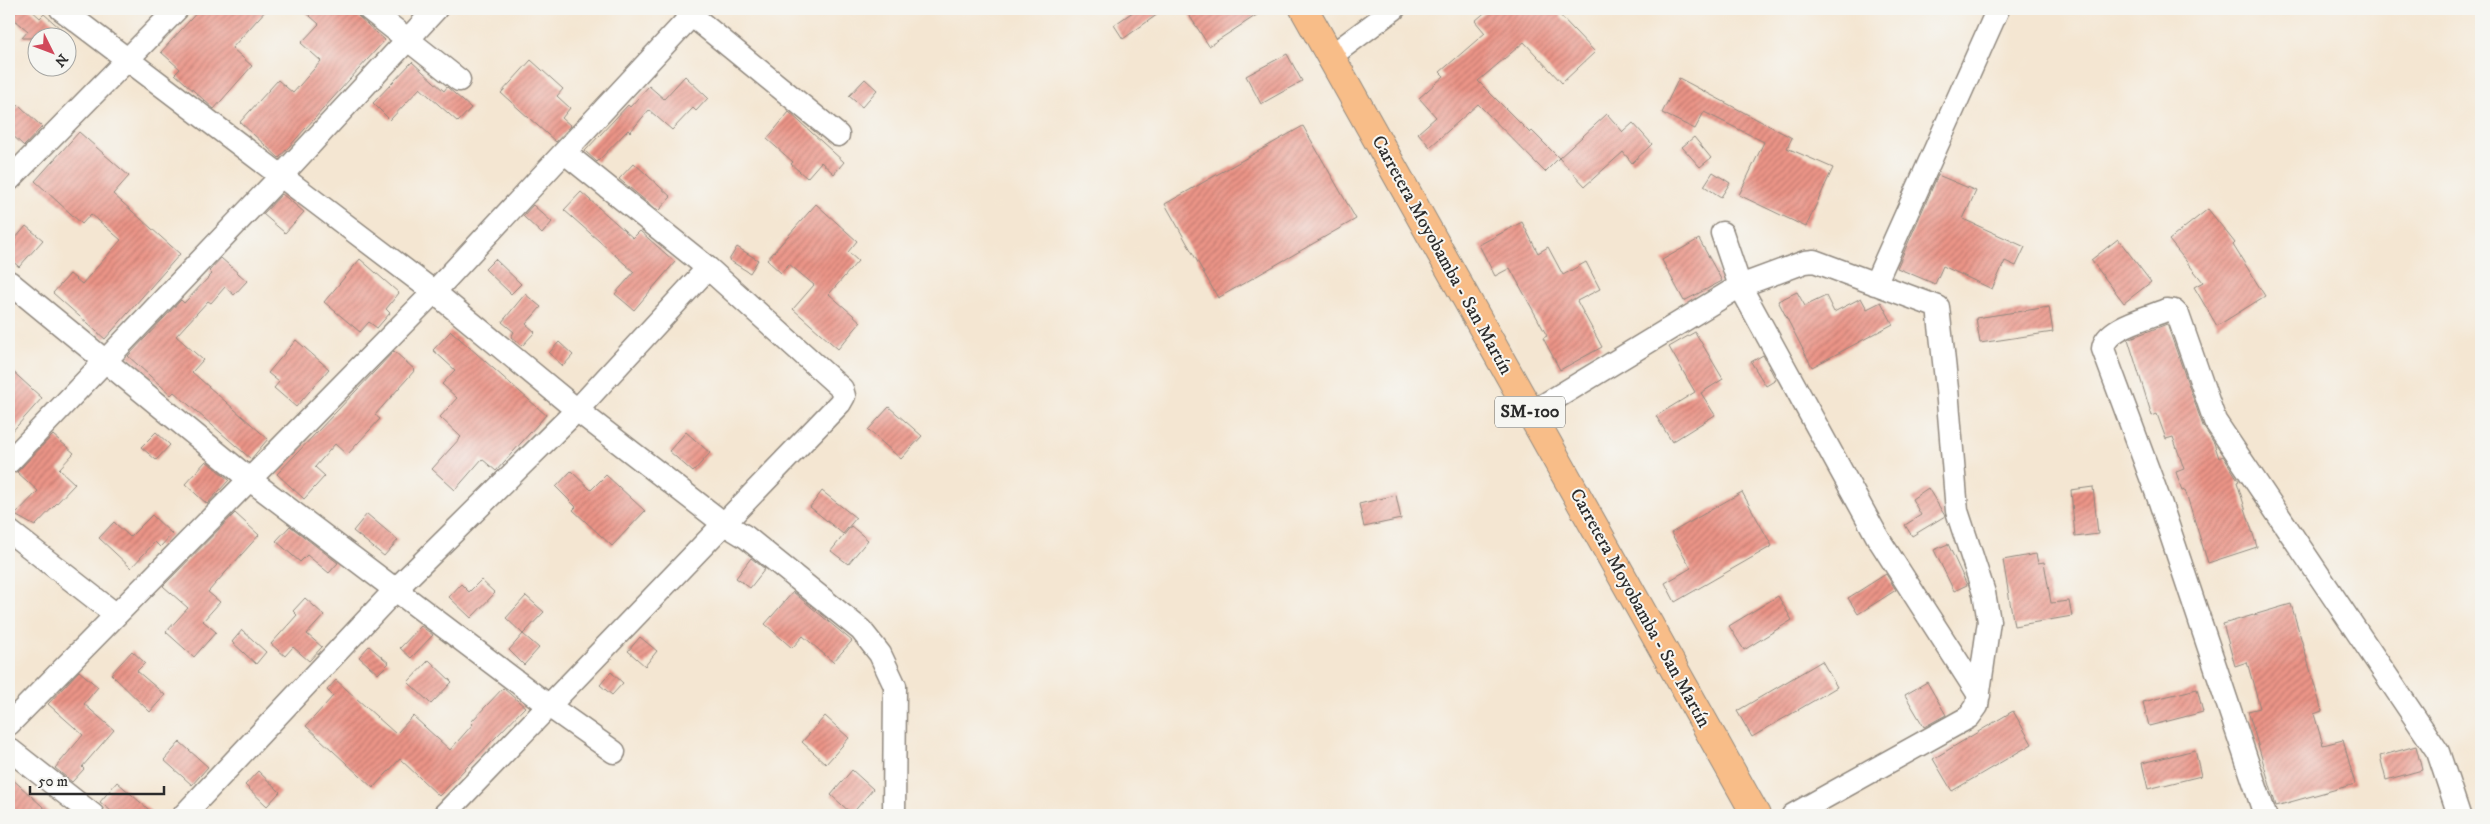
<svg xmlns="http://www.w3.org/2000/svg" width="2490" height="824" viewBox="0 0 2490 824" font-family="'IM FELL DW Pica',serif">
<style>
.building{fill:url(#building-hatch)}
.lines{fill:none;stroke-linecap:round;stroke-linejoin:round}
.minor-casing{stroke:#90887e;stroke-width:25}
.major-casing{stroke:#90887e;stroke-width:30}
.minor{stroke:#fff;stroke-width:22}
.major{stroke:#f8bd88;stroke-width:28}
.labels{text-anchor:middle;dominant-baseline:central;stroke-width:4;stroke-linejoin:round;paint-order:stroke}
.shield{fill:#f6f6f2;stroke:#686867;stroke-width:1}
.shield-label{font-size:18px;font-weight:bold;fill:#2b2b2b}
.street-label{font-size:19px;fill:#2b2b2b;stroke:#f6f6f2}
</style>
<defs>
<pattern id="building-hatch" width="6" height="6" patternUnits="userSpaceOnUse" patternTransform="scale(1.25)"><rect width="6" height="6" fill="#eb9487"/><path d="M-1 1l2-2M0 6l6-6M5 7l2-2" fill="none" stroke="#bf796f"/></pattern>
</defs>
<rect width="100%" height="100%" fill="#f6f6f2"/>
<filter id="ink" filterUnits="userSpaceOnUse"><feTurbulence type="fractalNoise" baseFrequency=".02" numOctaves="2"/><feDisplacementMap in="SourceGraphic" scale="10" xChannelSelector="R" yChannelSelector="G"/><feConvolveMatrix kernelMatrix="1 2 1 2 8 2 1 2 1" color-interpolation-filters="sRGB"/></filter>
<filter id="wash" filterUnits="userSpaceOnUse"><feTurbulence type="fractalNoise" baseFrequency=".0096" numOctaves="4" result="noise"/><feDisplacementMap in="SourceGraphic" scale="20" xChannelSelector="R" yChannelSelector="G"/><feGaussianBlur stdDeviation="1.12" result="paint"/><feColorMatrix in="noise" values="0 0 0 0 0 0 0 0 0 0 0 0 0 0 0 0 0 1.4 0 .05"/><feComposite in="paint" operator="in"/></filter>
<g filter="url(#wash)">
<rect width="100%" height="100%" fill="#f4e6d2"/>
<g id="blocks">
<path class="building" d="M9,9H30L40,18L44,14L62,30L55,38H22L28,31L9,15Z
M200,9H267L232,48L252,66L214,109L175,74L180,69L161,52Z
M302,9H350L385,40L279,158L240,122L278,80L293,93L321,61L301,43L319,24Z
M1137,9H1165L1123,39L1114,25Z
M1185,9H1266L1209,46Z
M1489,9H1554L1595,52L1562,83L1524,42L1478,81L1530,133L1532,131L1559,158L1545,172L1478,104L1430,147L1418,133L1436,117L1419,98L1444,76L1440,72L1485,33L1475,21Z
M1287,54L1302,81L1261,104L1246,76Z
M531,60L563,89L557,96L570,108L562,118L571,126L556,142L501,93Z
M412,62L444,91L447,87L471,108L458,122L420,88L390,120L373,103Z
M685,76L708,98L696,111L693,108L672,130L649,110L630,132L628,130L597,162L585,151L628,105L630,107L649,86L664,99Z
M1679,78L1792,138L1787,148L1833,168L1806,227L1739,195L1764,142L1704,112L1695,129L1662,113Z
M865,79L877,90L862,107L849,96Z
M19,105L42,127L24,146L9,132V116Z
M789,112L844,162L834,174L821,162L807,178L791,164L793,162L767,139Z
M1607,114L1623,132L1633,123L1652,144L1632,163L1623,152L1585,186L1559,158Z
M1303,126L1356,219L1218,298L1165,204Z
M79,132L129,176L113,194L180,254L105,339L53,293L70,274L82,284L121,240L91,214L82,224L35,181Z
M1694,137L1711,158L1700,167L1682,147Z
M634,163L671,197L658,211L619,179Z
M1713,172L1730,183L1721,197L1704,186Z
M1938,175L1976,191L1963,219L2025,247L2016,266L2005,261L1992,289L1943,266L1935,284L1897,268Z
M581,192L633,238L640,231L675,262L634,310L615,294L634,272L564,210Z
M282,194L304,212L285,233L263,214Z
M816,204L857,241L848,252L858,261L829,294L861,322L838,349L793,309L814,285L789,264L781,273L767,260Z
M533,205L552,222L542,234L523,216Z
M2208,209L2235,243L2233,245L2265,296L2217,326L2194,287L2203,282L2169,240Z
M1522,222L1538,253L1548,247L1563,275L1586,262L1600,289L1577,301L1602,347L1560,370L1543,338L1547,336L1510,268L1495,276L1479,245Z
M26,226L43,240L19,267L9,258V246Z
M1699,239L1722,281L1684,301L1662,260Z
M2118,239L2151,282L2124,303L2091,260Z
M737,247L758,260L750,273L729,260Z
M221,258L247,281L234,295L225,287L211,303L208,301L176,336L203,360L192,372L268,439L251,459L174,392L171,395L128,356L181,300L184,303L212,274L209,271Z
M360,259L399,293L386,309L390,313L377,328L369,322L360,332L324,302Z
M495,259L521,284L511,294L485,269Z
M1797,292L1805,306L1826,296L1834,312L1861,298L1867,309L1881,302L1893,324L1812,367L1778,301Z
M525,294L541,307L526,324L535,332L522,346L511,337L514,332L502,322Z
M2049,307L2053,332L1980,343L1976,318Z
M2167,324L2203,426L2214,443L2219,458L2223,456L2239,481L2237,482L2257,547L2208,563L2185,490L2182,491L2176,472L2184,469L2173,437L2166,439L2157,414L2152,416L2128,339Z
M451,331L546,415L496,471L482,459L455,490L432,469L461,437L440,417L457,398L442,384L455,370L433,350Z
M1695,332L1723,379L1701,393L1715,415L1672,442L1656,416L1695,392L1669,347Z
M296,340L329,369L296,407L274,388L279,382L268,373Z
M559,342L573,355L563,366L549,353Z
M394,351L415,370L375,415L380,419L347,455L335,444L315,467L325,476L304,499L277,474Z
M1763,355L1776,380L1766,386L1751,362Z
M9,368L42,398L9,435Z
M889,407L922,436L901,459L868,430Z
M156,432L170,445L156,460L141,447Z
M686,432L710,453L693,472L669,451Z
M53,435L74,453L59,469L75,484L35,526L15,515L38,491L17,472Z
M206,461L229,480L207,504L185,484Z
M571,471L591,490L606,475L645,511L612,546L573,510L576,507L556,487Z
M2093,487L2098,534L2075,537L2071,490Z
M1928,488L1945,516L1912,536L1905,525L1921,515L1912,499Z
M822,491L856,518L843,534L810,507Z
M1742,492L1772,546L1675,602L1665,583L1691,568L1671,533Z
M1396,495L1401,519L1364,527L1359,504Z
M235,513L259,535L208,592L220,602L203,621L216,632L194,657L166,632L188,608L163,586Z
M367,514L398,540L384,556L353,531Z
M152,515L172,534L160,547L155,542L131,568L99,538L114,522L130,537Z
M290,526L338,563L329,573L307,555L300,562L276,541Z
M851,526L868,540L848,564L831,551Z
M1948,544L1967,585L1954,591L1934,550Z
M2036,554L2038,563L2044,562L2051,603L2069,601L2072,616L2014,626L2003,560Z
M751,558L765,569L750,588L736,578Z
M1886,574L1896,590L1858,614L1848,598Z
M481,580L495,593L471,618L449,597L461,584L469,592Z
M793,592L852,641L833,662L803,636L792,648L765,624Z
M526,596L544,612L523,634L506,618Z
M1778,596L1792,620L1744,650L1729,626Z
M305,598L324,615L307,634L322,647L309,661L293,647L285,656L271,644L297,615L293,611Z
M2291,604L2322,711L2314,714L2323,745L2343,740L2355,784L2276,806L2248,711L2260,708L2247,662L2235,666L2223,624Z
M421,626L433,635L411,658L400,648Z
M242,630L266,652L256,664L232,642Z
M523,634L539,648L524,665L509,650Z
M640,637L657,651L645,666L628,651Z
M369,646L389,663L378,674L359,657Z
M132,651L145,663L137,671L165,695L150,712L111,674Z
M429,660L452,682L431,704L408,682Z
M1822,661L1837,687L1752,737L1737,711Z
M79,671L98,687L84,704L114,730L82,767L84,769L72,782L55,768L83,735L48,704Z
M611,672L623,683L612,695L600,685Z
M336,680L396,734L413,716L450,750L473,724L471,722L503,688L525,707L439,796L400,759L373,788L306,726L333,696L327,690Z
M1927,682L1946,715L1924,727L1905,695Z
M2197,689L2203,712L2149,726L2143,702Z
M2013,711L2032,744L1952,791L1933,759Z
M825,716L849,738L826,764L802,742Z
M180,742L208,767L192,785L164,760Z
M2416,746L2422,770L2386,780L2380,756Z
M2195,750L2201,776L2148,789L2142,763Z
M852,770L873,789L852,814L831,795Z
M258,771L280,792L267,806L245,785Z
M9,776L52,815H20L9,805Z
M117,782L155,815H116L100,802Z"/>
</g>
</g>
<g filter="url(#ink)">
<use href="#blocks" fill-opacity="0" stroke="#90887e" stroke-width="1"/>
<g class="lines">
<g class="minor-casing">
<path id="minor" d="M61,9L434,292L577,410L723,523L746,537L861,630L880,654L895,686L894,815
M369,9L459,80
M684,9L838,135
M1331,56L1394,9
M9,180L177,9
M1722,233L1740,286L1878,538L1979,695
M9,282L249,479L549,706L614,752
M1875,284L1998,9
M1531,413L1740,286L1805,262L1814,261L1938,307L1947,389L1957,511L1984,593L1989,621L1977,706L1969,717L1793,815
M9,462L282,175L436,9
M9,531L115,614
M9,724L434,292L692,15
M9,749L93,815
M184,815L396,589L577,410L708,268
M444,815L840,403L844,396L842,389L708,268L565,153
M2265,815L2160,502L2103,349C2105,327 2148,318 2166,310L2174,311L2178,315L2215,421L2438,752L2459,815"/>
</g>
<g class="major-casing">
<path id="major" d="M1304,9L1756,815"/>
</g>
<use href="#minor" class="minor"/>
<use href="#major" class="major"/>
</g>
</g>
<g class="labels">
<rect class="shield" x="1495" y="396.5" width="70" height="31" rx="4"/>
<g class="shield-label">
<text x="1530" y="412">SM-100</text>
</g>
<g class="street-label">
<text transform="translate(1442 255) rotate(61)">Carretera Moyobamba - San Martín</text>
<text transform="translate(1640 608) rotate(61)">Carretera Moyobamba - San Martín</text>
</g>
</g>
<rect width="2490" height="824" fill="none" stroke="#f6f6f2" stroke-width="30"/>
<g transform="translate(52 52) rotate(132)"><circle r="24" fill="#f6f6f2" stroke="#a5a5a2"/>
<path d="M0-4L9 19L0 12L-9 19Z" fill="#d1495b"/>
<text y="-8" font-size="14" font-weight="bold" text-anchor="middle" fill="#2b2b2b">N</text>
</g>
<path d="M30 786v8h134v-8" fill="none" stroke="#2b2b2b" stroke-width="2.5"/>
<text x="38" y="786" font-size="15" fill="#2b2b2b" stroke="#f6f6f2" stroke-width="4" paint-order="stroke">50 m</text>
</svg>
